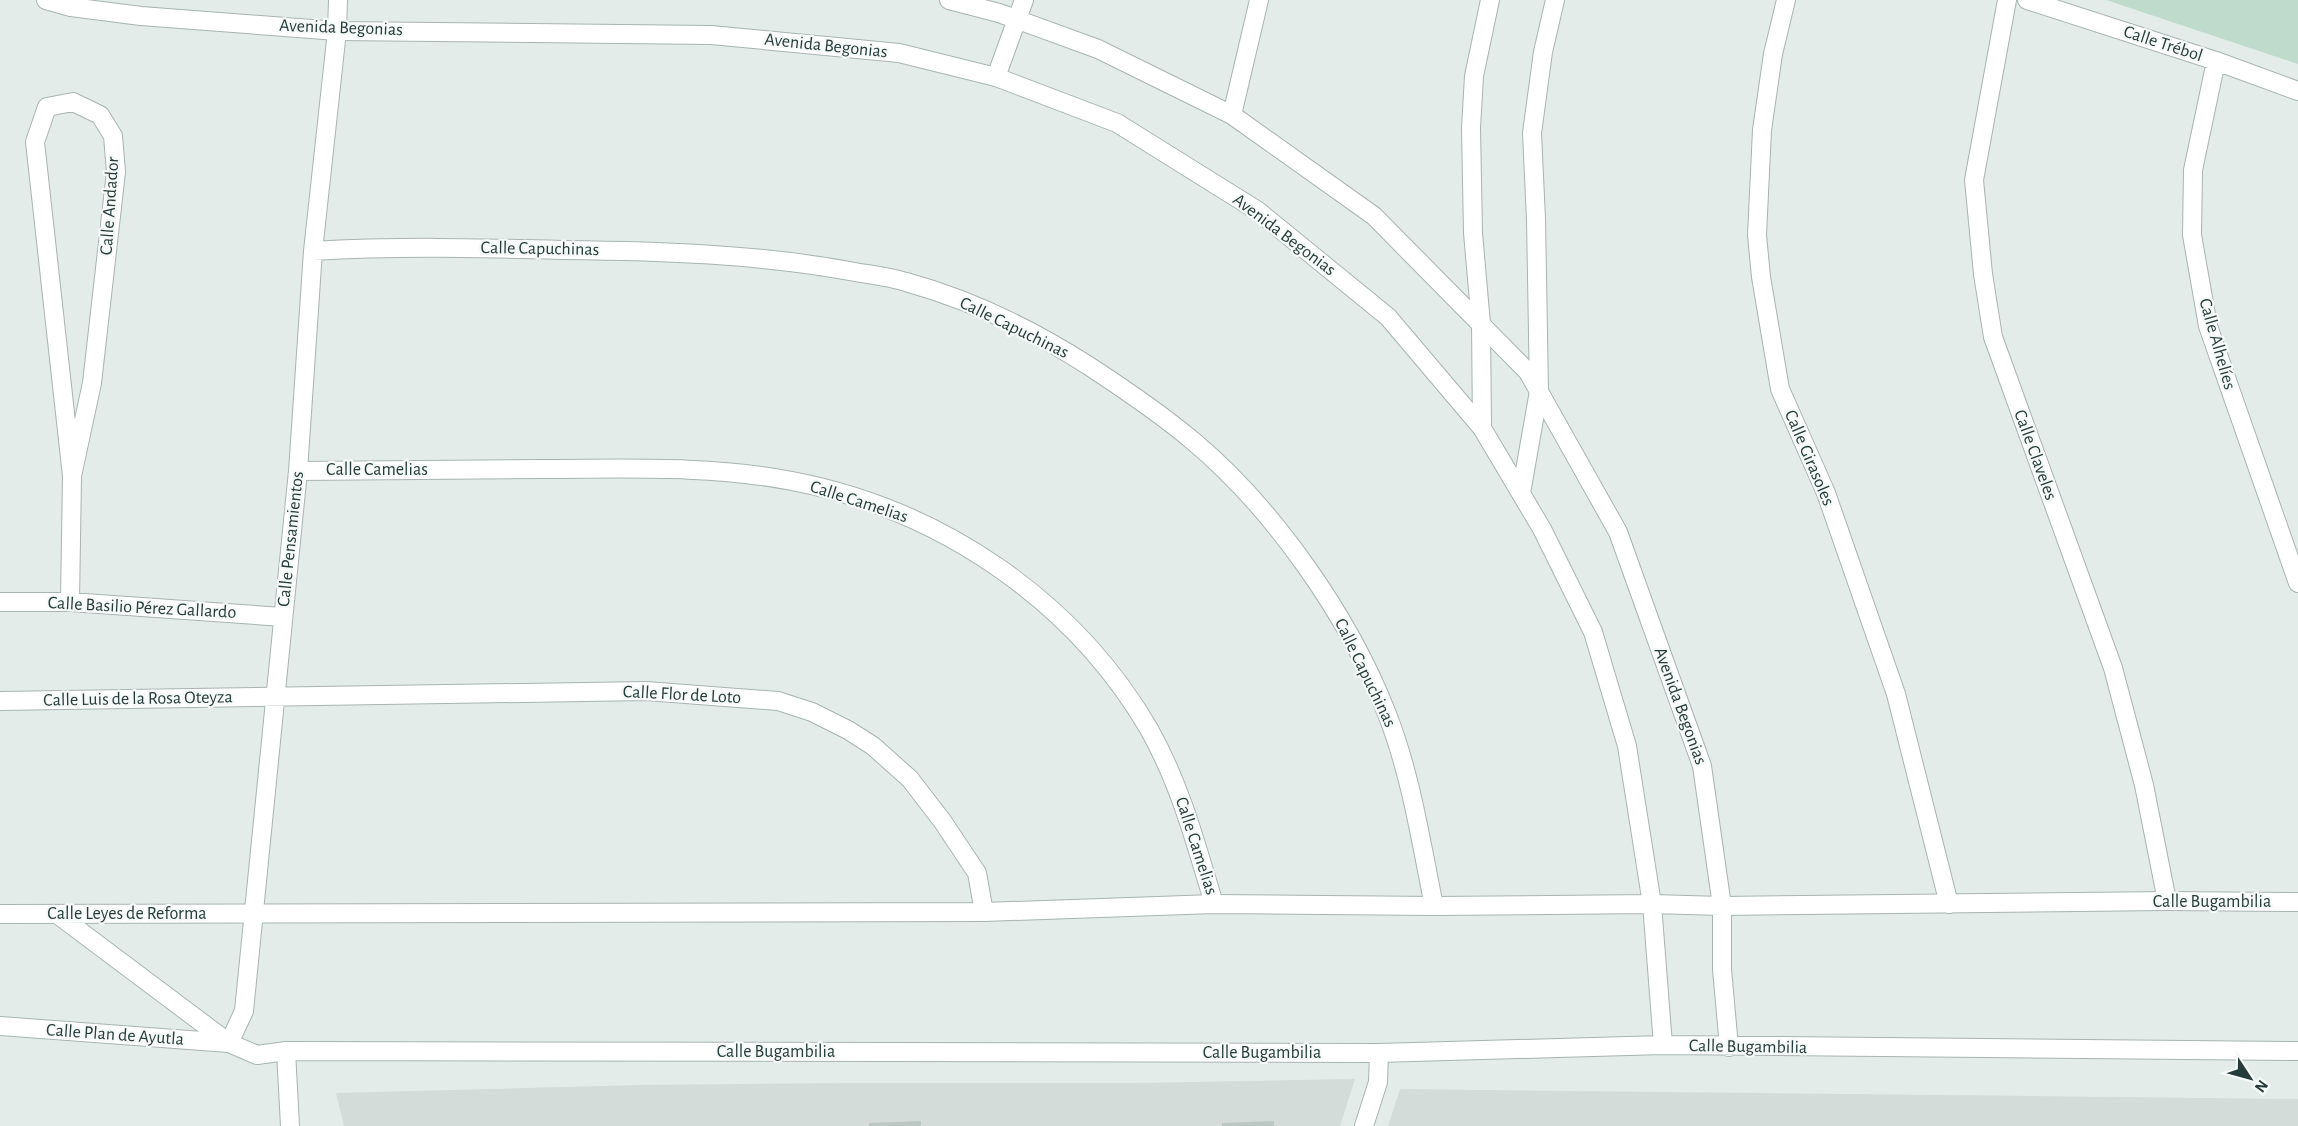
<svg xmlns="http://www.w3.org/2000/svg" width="2298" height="1126" viewBox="0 0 2298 1126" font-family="'Alegreya Sans',sans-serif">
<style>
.built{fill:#d3dcd9}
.green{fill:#bfdbcb}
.building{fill:#bac7c3}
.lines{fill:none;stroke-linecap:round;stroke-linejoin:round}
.minor-casing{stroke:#a7b4b2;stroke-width:20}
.tertiary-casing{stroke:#a7b4b2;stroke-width:20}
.minor{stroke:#fff;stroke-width:18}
.tertiary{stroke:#fff;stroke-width:18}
.labels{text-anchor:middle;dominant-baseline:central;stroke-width:4.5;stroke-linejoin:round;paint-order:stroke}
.street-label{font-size:18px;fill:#253c3a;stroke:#f5f9f7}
</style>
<rect width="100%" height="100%" fill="#e4ecea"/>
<path class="built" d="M1355,1079L1340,1126H344L336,1093L638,1085L849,1083H1140Z
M1400,1089L2298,1099V1126H1388Z"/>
<path class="green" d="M2106,0H2298V64Z"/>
<path class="building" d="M921,1121V1126H869V1123Z
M1274,1121V1126H1222V1123Z"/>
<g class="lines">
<g class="minor-casing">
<path id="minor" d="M1786,0L1773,54L1762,130L1757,235L1761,277L1780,389L1826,493L1896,694L1949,904
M2007,0L1974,180L1983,274L1993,337L2113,668L2144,785L2167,901
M2027,0L2216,61L2298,91
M2216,61L2193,170L2192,235L2208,326L2298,583
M996,77L1024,0
M1232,115L1259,0
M313,251C396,246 480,248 563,250C660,251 759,254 855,272C872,275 890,277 906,282C972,300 1035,331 1092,368C1127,391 1161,414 1193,441C1273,508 1349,616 1387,714C1411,775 1421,842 1434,906
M1482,428L1481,324L1473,233L1471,128L1474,76L1490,0
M298,471C380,470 461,470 542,469C625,469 710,465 792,481C939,509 1073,599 1149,729C1180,784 1196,844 1214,904
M1521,493L1539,391L1536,219L1532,133L1543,52L1555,0
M0,602H70L283,617
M70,602L72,476L35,142L47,107L73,102L100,115L113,136L116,172L92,383L72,476
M0,701L646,691L778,701L812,712L848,730L873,746L910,779L943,822L977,873L984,912
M0,1026L229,1043L244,1011L298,471L313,251L337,31L338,0
M286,1051L290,1126
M1364,1126L1378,1082L1379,1053"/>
</g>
<g class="tertiary-casing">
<path id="tertiary" d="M46,0L71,7L141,16L337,31L711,35L899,53L996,77L1117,123L1258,211L1388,317L1482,428L1542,529L1593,632L1627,746L1652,904L1663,1045
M949,0L999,13L1098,49L1232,115L1374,216L1528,372L1618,532L1702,766L1722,906V969L1729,1047
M0,914L984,912L1214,904L1434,906L1652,904L1722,906L2167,901L2298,902
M57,914L229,1043L257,1055L286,1051L1379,1053L1663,1045L2298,1051"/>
</g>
<use href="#minor" class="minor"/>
<use href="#tertiary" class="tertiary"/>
</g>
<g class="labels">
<g class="street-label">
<text transform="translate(341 28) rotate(2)">Avenida Begonias</text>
<text transform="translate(2163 44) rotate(18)">Calle Trébol</text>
<text transform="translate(826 46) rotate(6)">Avenida Begonias</text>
<text transform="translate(110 206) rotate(-86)">Calle Andador</text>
<text transform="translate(1284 235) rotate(37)">Avenida Begonias</text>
<text transform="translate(540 249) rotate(1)">Calle Capuchinas</text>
<text transform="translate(1014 328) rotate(26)">Calle Capuchinas</text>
<text transform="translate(2217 344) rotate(74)">Calle Alhelíes</text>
<text transform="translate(2035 455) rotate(70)">Calle Claveles</text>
<text transform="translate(1809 458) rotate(67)">Calle Girasoles</text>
<text x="377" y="470">Calle Camelias</text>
<text transform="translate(859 502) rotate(18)">Calle Camelias</text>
<text transform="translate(291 539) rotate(-84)">Calle Pensamientos</text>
<text transform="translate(142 608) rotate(3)">Calle Basilio Pérez Gallardo</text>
<text transform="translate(1365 673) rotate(64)">Calle Capuchinas</text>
<text transform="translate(682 695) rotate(3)">Calle Flor de Loto</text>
<text transform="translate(138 699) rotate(-1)">Calle Luis de la Rosa Oteyza</text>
<text transform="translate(1680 706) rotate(70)">Avenida Begonias</text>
<text transform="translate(1196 846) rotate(72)">Calle Camelias</text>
<text x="2212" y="902">Calle Bugambilia</text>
<text x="127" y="914">Calle Leyes de Reforma</text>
<text transform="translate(115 1035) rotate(4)">Calle Plan de Ayutla</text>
<text transform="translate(1748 1047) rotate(1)">Calle Bugambilia</text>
<text x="776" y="1052">Calle Bugambilia</text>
<text x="1262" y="1053">Calle Bugambilia</text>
</g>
</g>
<g transform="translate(2250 1078) rotate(126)" stroke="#f5f9f7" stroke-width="4.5" paint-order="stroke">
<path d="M0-4.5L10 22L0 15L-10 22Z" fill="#253c3a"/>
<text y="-9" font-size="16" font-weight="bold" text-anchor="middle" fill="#253c3a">N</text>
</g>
</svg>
